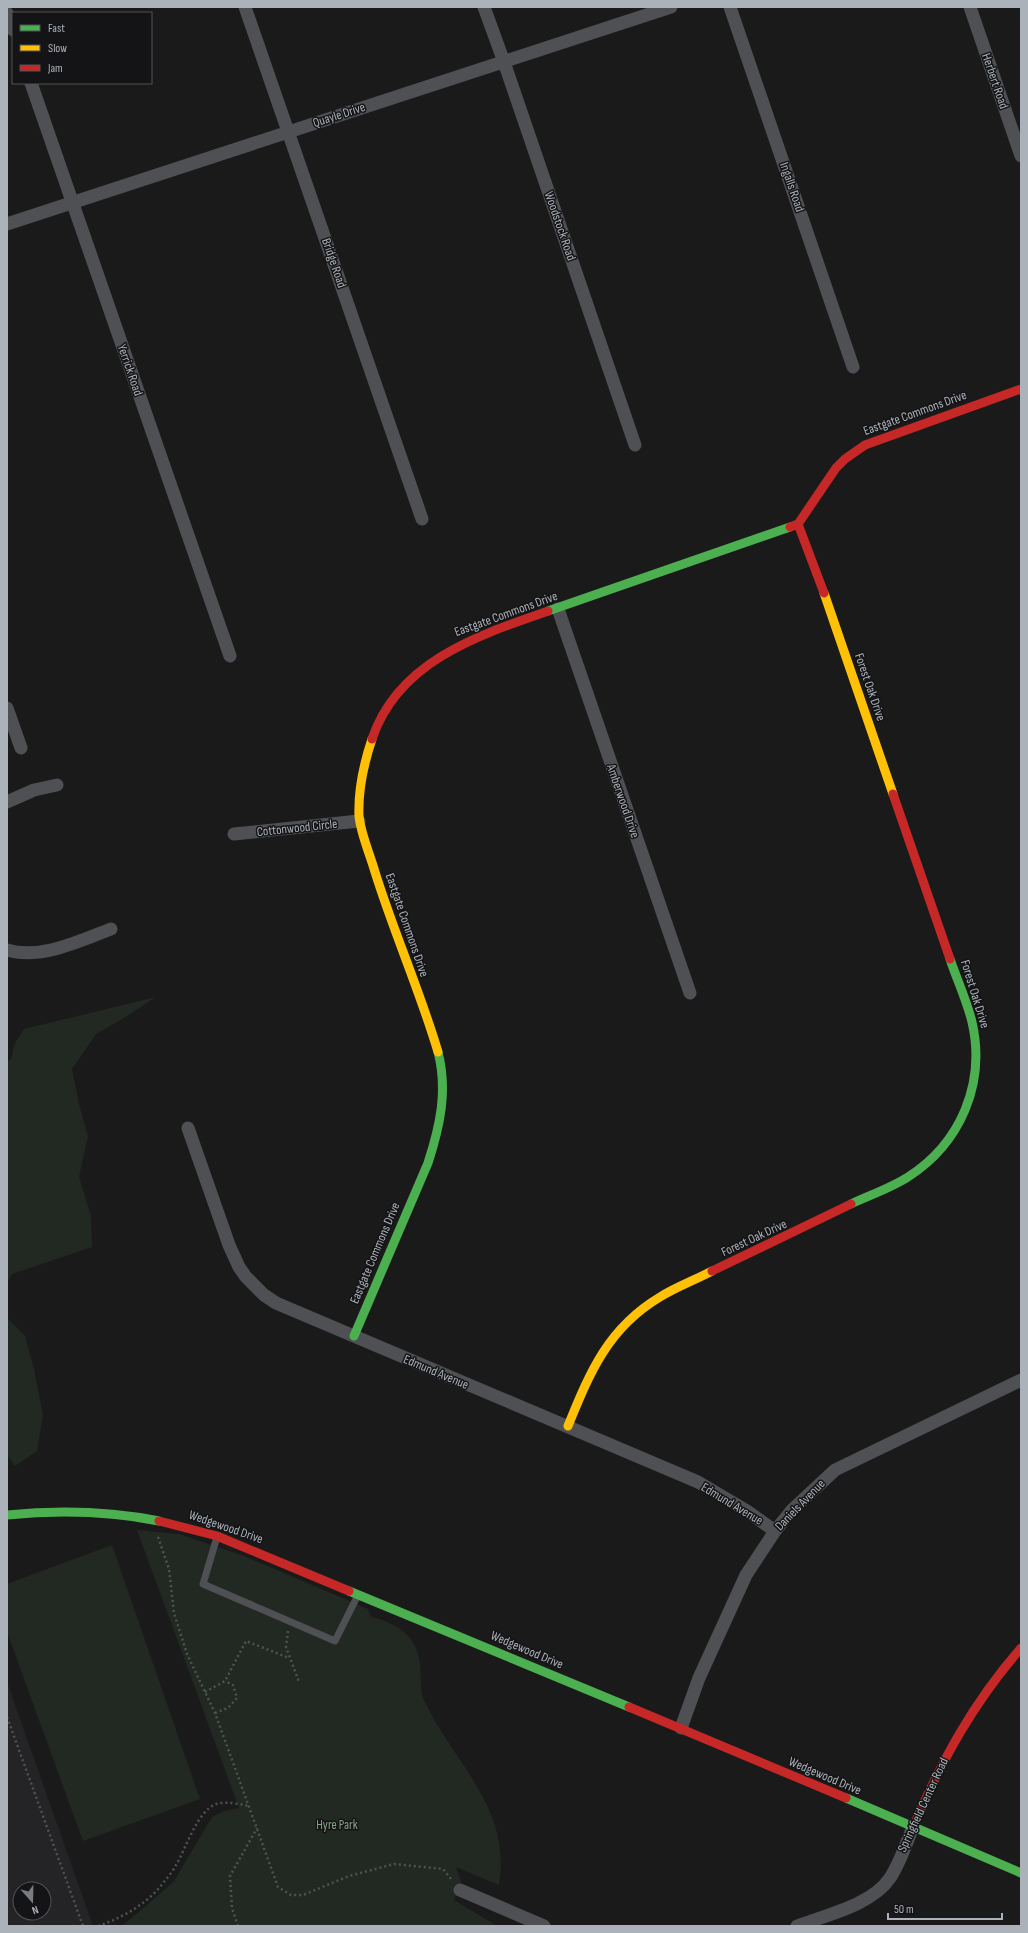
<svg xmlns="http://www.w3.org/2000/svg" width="1028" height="1933" viewBox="0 0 1028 1933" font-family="'Sofia Sans Condensed',sans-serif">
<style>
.built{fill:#242426;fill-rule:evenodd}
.green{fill:#222922}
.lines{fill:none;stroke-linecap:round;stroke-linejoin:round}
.path{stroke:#505153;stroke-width:2.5;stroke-dasharray:2 3;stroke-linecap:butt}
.lane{stroke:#4e5053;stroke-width:7}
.street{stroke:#4e5053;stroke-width:13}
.fast{stroke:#4caf50;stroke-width:9}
.slow{stroke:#ffc107;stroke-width:9}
.jam{stroke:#c62828;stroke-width:9}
.labels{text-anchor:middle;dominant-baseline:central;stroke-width:3;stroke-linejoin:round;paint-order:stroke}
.street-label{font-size:13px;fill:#acb2b9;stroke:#141416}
.park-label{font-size:13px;fill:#87a385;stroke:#141416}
</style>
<rect width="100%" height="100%" fill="#1a1a1a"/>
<path class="built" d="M7,1682L93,1926H7ZM20,1889H44V1913H20Z"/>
<path class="green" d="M156,997L124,1018L96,1034L72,1069L79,1104L88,1136L79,1177L91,1216L92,1247L12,1274L7,1283V1061L11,1059L15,1043L24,1029Z
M7,1318L25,1336L34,1369L43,1415L37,1451L15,1466L7,1455Z
M137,1530L179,1534L244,1556L368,1609L371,1617C388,1621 401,1626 412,1641C426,1661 417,1684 424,1700C454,1764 512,1808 499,1885L456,1867L461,1882L454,1900L497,1926H117L124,1924L146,1906L174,1881L212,1817L224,1811L239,1808Z
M112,1545L200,1799L83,1841L7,1632V1584Z"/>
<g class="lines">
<path class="path" d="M158,1537L169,1569L174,1613L187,1654L215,1713L278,1887L291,1895H303L349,1876L394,1864L443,1869L452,1880
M288,1631L286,1647L299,1682
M205,1692L225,1681L246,1641L289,1658
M215,1713L228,1708L237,1698L233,1685L225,1681
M7,1717L83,1926
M98,1926C124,1917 147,1904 164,1882C168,1877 173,1871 176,1865C186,1849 197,1811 216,1804C227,1801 239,1804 249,1806
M238,1926L232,1908L230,1876L257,1828"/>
<path class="lane" d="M217,1537L203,1584L335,1641L358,1595"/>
<path class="street" d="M245,7L422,519
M484,7L504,62L635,445
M730,7L853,367
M970,7L1021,156
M7,13L13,30
M31,83L230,656
M7,224L671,7
M558,609L690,993
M7,708L21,748
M7,802L34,790L57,785
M234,834L359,821
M7,950C41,960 79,941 111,929
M188,1128L229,1245L239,1267L246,1277L264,1295L276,1303L698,1482L747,1511L775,1531
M681,1728L699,1678L746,1575L775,1531L792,1510L835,1470L1021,1380
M460,1890L544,1926
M797,1926C826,1915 872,1905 890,1878C900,1863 906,1844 913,1827"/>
<path class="fast" d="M548,611L790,527
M851,1204C870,1195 891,1188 908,1177C961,1143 986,1083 972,1022C967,1001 957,980 950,959
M354,1336L428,1163C440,1126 448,1091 438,1052
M7,1515C58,1510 108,1511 159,1521
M349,1591L629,1707
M846,1798L1021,1873"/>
<path class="slow" d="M824,593L893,794
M372,739C364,763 358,791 359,816C361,835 370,854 375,872C394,933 420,991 438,1052
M568,1426C590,1372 608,1328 660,1297C676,1287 695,1280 712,1271"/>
<path class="jam" d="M798,524L824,593
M790,527L798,524L836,468L845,459L865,445L1021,389
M372,739C398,661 479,635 548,611
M893,794L950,959
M712,1271L851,1204
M159,1521L217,1536L349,1591
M629,1707L846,1798
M913,1827C942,1760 973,1703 1021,1648"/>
</g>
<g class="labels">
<g class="street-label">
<text transform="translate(995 81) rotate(71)">Herbert Road</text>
<text transform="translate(339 115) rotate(-18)">Quayle Drive</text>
<text transform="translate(792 187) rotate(71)">Ingalls Road</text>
<text transform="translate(560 226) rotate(71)">Woodstock Road</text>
<text transform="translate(334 263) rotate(71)">Bridge Road</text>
<text transform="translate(130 370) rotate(71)">Yerrick Road</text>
<text transform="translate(915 413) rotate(-20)">Eastgate Commons Drive</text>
<text transform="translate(506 614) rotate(-20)">Eastgate Commons Drive</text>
<text transform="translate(870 687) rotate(71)">Forest Oak Drive</text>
<text transform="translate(623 801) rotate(71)">Amberwood Drive</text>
<text transform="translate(297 828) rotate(-6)">Cottonwood Circle</text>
<text transform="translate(407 925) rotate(71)">Eastgate Commons Drive</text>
<text transform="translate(975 994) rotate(73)">Forest Oak Drive</text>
<text transform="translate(754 1238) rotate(-25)">Forest Oak Drive</text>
<text transform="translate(375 1253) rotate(-67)">Eastgate Commons Drive</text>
<text transform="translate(436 1372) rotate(23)">Edmund Avenue</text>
<text transform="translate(732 1504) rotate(31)">Edmund Avenue</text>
<text transform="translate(800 1505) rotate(-46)">Daniels Avenue</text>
<text transform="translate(226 1527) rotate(19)">Wedgewood Drive</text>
<text transform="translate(527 1650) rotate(23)">Wedgewood Drive</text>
<text transform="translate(825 1776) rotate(23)">Wedgewood Drive</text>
<text transform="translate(923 1805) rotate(-65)">Springfield Center Road</text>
</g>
<g class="park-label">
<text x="337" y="1825">Hyre Park</text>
</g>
</g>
<rect width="1028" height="1933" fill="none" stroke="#acb2b9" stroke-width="16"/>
<rect x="12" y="12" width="140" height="72" fill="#141416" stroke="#515357"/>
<rect x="20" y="25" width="20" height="6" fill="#4caf50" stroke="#515357"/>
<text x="48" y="32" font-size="12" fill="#acb2b9">Fast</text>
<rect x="20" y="45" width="20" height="6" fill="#ffc107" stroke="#515357"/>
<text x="48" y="52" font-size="12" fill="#acb2b9">Slow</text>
<rect x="20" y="65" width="20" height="6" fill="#c62828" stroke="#515357"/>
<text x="48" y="72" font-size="12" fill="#acb2b9">Jam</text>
<g transform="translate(32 1901) rotate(160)"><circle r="19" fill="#141416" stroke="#515357"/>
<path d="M0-3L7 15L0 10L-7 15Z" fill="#797d81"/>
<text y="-6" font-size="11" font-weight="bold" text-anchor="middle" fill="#acb2b9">N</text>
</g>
<path d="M888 1913v6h114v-6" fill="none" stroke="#acb2b9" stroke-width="2"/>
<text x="894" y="1913" font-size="12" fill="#acb2b9" stroke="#141416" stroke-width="3" paint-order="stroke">50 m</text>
</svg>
